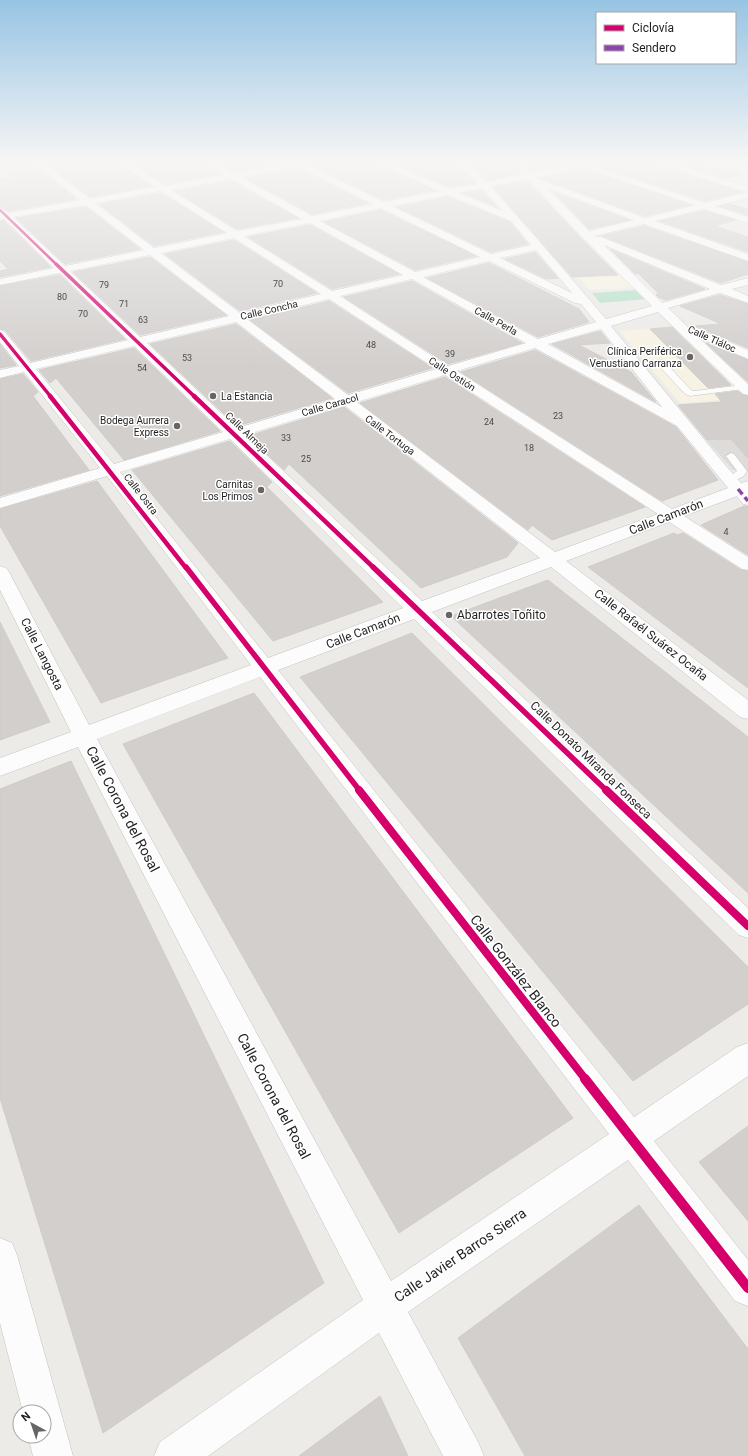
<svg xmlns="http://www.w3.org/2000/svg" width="748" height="1456" viewBox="0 0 748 1456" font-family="Roboto,sans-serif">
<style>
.education{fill:#f6f3e4}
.pitch{fill:#b6e1c9}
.parking{fill:#dddcdb}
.building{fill:#d2cfcd;stroke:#d0ccc9}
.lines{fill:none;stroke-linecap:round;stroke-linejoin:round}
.service-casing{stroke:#c3c2c0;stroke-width:1}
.pedestrian-casing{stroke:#c3c2c0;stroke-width:1}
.minor-casing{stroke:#c3c2c0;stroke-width:1}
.service{fill:#fcfcfc;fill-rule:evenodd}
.pedestrian{fill:#fcfcfc;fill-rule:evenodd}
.minor{fill:#fcfcfc;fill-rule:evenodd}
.quiet-far1{stroke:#8e44ad;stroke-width:2;stroke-dasharray:4.5 2;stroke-linecap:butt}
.quiet{stroke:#8e44ad;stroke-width:3.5;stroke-dasharray:7 3.5;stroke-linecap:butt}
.cycleway-far5-casing{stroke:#fff;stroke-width:3.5}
.cycleway-far4-casing{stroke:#fff;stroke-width:5}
.cycleway-far3-casing{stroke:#fff;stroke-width:6}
.cycleway-far2-casing{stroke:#fff;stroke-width:8}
.cycleway-far1-casing{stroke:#fff;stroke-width:10}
.cycleway-casing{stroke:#fff;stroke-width:12}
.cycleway-far5{stroke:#d6006c;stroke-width:2.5}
.cycleway-far4{stroke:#d6006c;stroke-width:3.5}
.cycleway-far3{stroke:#d6006c;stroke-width:4.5}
.cycleway-far2{stroke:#d6006c;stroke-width:5.5}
.cycleway-far1{stroke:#d6006c;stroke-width:8}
.cycleway{stroke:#d6006c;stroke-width:10}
.poi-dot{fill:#676665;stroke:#fff;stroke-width:1.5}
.labels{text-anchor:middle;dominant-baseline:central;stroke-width:3;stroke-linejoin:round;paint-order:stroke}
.far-number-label{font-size:9px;fill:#4c4b4a}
.far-street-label{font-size:10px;fill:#1f1f1f;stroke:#fff}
.far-poi-label{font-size:10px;fill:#1f1f1f;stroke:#fff;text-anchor:end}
.street-label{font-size:12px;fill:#1f1f1f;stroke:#fff}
.poi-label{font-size:12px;fill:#1f1f1f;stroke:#fff;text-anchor:start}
.near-street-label{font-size:14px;fill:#1f1f1f;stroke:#fff}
</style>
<rect width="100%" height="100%" fill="#edebe8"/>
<path class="education" d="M530,179L637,288L589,290L497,185Z
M650,329L682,335L748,398L680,403L629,343L636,342H629L620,331Z"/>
<path class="pitch" d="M637,290L647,299L600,303L592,293Z"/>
<path class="parking" d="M731,439L748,449V472L733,470L707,441Z"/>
<path class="building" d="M0,163H33L76,199L8,211L0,206V179L11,177L0,167Z
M46,163H118L151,186L90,197Z
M132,163H203L220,174L164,184Z
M217,163H283L233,172Z
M313,163H376L434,190L384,200L311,166Z
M392,163H458L475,183L450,187Z
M470,163H575L532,171L525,164H521L516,167L520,173L487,180Z
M599,163H657L659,166L741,192L705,201L595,165Z
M676,163H705L742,174L725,178Z
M298,169L368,203L312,214L245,178Z
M578,170H588L690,205L645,216L539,178Z
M231,181L298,218L237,229L175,191Z
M527,181L581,238L618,275L572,277L493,187Z
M481,190L497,207L463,193Z
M553,192L629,220L589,229Z
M161,193L223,232L154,246L99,204Z
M448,197L510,222L528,244L491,252L397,207Z
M730,204L748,209V215L720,206Z
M86,207L140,249L65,264L16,218Z
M381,210L476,256L415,270L324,222Z
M704,211L735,220L715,226L748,237V252L660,221Z
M0,221H4L51,267L0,277V271L8,269L0,261Z
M310,225L399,274L332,289L248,237Z
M644,226L748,262V274L721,283L602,236Z
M234,240L317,293L240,311L165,254Z
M610,249L705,289L666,300L658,297L656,295L658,293L638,273L635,274Z
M535,252L558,278L547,279L505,259Z
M150,257L226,315L140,335L73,272Z
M489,263L579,309L589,322L538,337L427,278Z
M60,275L125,339L31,361L5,330L0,329V286Z
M412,281L522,343L448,364L344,297Z
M720,295L748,304V348L696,326L721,324L680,306Z
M329,301L432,368L348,393L250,320Z
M236,324L332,398L237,426L150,344Z
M672,327L731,385L708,388L650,329Z
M600,331L610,343L579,345L631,372L656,402L552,344Z
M706,343L748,360V382Z
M0,344L16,365L0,368Z
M134,348L220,431L124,460L56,378L50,383L39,370Z
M535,350L676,427L718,480L662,501L461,372Z
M23,374L38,392L33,396L89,470L0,496V379Z
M445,377L645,507L552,540L532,525L528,530L360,403Z
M738,391L743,395L748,396V458L731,439L707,440L678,405L722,402L715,394Z
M344,407L518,543L507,557L421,588L289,464L284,470L248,436Z
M230,441L272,482L267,487L383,602L273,641L132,470Z
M97,481L228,658L101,703L0,526V509Z
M744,506H748V555L701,525Z
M674,533L677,535L683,533L741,570L748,571V688L588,567Z
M548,580L748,737V893L451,616Z
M0,622L50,722L0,740Z
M412,633L748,967V1004L633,1081L300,677Z
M254,693L573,1118L399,1233L123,744Z
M71,761L324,1283L103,1433L0,1098V789Z
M748,1126V1221L699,1162Z
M639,1205L748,1349V1456H525L458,1338Z
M380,1396L408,1456H299Z"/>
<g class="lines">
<g class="service-casing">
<path id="service" d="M657,360H663L691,390L694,391L743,385L747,387L743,389L690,396L685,394L657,364Z
M731,453L734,454L747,471L744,476L730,483L725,480L737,471L726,456Z"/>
</g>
<g class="pedestrian-casing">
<path id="pedestrian" d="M586,163H598L583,168L579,166Z
M738,485L743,486L748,492V505L743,504L731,489L733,486Z"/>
</g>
<g class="minor-casing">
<path id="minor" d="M34,163H43L90,199L155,187L119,163H129L164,186L224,175L204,163H214L233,174L292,163H312L308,166L384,202L439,191L377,163H388L450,189L478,184L459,163H468L486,182L523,174L517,167L521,165H524L531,173L578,164L589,165L705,203L747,192L659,165L658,163H671L748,187V198L715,206L748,217V223L704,209L655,221L748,254V261L644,224L594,236L601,237L721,285L748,278V285L732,289L748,296V303L720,293L668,308L688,327H695L748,350V359L699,338L748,384V395L743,394L658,312L611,326L726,466L741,483L748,481V492L684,516L748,557V570L742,569L669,522L566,561L748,700V719L740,717L551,567L432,612L748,908V938L739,935L414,619L278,670L634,1117L737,1047L748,1043V1076L654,1141L748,1260V1306L735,1301L628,1160L408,1312L478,1442L484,1456H443L379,1333L208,1456H154L160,1442L363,1300L78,747L0,776V758L71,732L0,590V566L6,568L9,572L89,725L251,665L107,476L0,508V498L100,468L24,372L0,378V370L19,366L0,342V330L4,331L30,363L128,340L60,273L0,285V279L54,268L4,219L0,220V207L8,213L80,200ZM298,167L373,204L312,216L241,177ZM578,168L588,169L695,205L645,218L538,179L536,177ZM231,179L302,219L237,231L171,190ZM528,179L582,237L652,306L606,319L539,241L490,186ZM482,188L503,211L458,193ZM547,188L634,220L589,231ZM161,191L227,233L154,248L95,203ZM448,195L511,221L531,245L491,254L392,206ZM86,205L144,250L65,266L13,217ZM381,208L480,257L415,272L320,221ZM310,223L403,275L332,291L244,236ZM234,238L321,294L240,313L161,253ZM604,245L710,289L662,303ZM536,250L572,293L500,258ZM150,255L229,316L140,337L70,271ZM489,261L575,303L581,304L596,322L538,339L423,277ZM412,279L526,343L448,366L340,296ZM329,299L436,369L348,395L247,319ZM236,322L335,399L237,428L147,343ZM601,329L662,407L548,344ZM134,346L223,432L114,464L36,369ZM535,348L677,426L728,488L672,509L457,371ZM445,375L658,514L555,552L357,402ZM344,405L540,558L422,601L245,435ZM230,439L403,608L268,658L120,472ZM260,677L609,1134L391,1281L97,739Z
M743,163H748V165H744Z
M0,1238L12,1243L17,1255L73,1456H33L28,1436H44V1412H23L0,1323Z"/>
</g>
<use href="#service" class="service"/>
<use href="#pedestrian" class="pedestrian"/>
<use href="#minor" class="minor"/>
<path class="quiet-far1" d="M583,166L594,163"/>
<path class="quiet" d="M738,489L748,501"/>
<g class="cycleway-far5-casing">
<path id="cycleway-far5" d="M0,210L57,265"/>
</g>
<g class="cycleway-far4-casing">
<path id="cycleway-far4" d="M56,264L195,397
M0,334L51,397"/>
</g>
<g class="cycleway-far3-casing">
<path id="cycleway-far3" d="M50,396L186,568
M194,396L374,568"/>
</g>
<g class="cycleway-far2-casing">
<path id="cycleway-far2" d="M186,567L360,791
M373,567L607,791"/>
</g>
<g class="cycleway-far1-casing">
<path id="cycleway-far1" d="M359,790L586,1080
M606,790L748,926"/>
</g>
<g class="cycleway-casing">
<path id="cycleway" d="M585,1079L748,1288"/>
</g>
<use href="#cycleway-far5" class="cycleway-far5"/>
<use href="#cycleway-far4" class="cycleway-far4"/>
<use href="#cycleway-far3" class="cycleway-far3"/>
<use href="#cycleway-far2" class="cycleway-far2"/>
<use href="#cycleway-far1" class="cycleway-far1"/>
<use href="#cycleway" class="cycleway"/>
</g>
<linearGradient id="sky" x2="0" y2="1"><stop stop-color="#97c4e4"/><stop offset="0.44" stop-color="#f7f6f5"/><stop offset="1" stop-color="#f7f6f5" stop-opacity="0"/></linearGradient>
<rect width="748" height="367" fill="url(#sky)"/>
<g class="poi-dot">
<circle cx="690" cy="357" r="4"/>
<circle cx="213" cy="396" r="4"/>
<circle cx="177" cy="426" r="4"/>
<circle cx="261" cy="490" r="4"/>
<circle cx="449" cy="615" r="4"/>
</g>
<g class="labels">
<g class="far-number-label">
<text x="278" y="284">70</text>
<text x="104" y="285">79</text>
<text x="62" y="297">80</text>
<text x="124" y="304">71</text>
<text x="83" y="314">70</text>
<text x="143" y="320">63</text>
<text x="371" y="345">48</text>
<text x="450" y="354">39</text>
<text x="187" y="358">53</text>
<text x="142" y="368">54</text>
<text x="558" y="416">23</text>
<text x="489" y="422">24</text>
<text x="286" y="438">33</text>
<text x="529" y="448">18</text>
<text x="306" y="459">25</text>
<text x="726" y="532">4</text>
</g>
<g class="far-street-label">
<text transform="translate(269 310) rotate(-13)">Calle Concha</text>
<text transform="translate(496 321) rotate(29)">Calle Perla</text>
<text transform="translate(712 339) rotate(24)">Calle Tláloc</text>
<text transform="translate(452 374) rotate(33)">Calle Ostión</text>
<text transform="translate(330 405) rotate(-16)">Calle Caracol</text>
<text transform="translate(247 433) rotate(44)">Calle Almeja</text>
<text transform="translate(390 435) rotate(37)">Calle Tortuga</text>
<text transform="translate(141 494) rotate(52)">Calle Ostra</text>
</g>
<g class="far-poi-label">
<text x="682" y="351">Clínica Periférica<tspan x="682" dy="12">Venustiano Carranza</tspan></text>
<text x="221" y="396" text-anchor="start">La Estancia</text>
<text x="169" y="420">Bodega Aurrera<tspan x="169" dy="12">Express</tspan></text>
<text x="253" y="484">Carnitas<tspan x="253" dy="12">Los Primos</tspan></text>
</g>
<g class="street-label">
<text transform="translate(666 517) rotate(-21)">Calle Camarón</text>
<text transform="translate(363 631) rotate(-21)">Calle Camarón</text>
<text transform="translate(651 635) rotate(38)">Calle Rafaél Suárez Ocaña</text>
<text transform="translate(42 654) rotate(63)">Calle Langosta</text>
<text transform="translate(591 760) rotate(44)">Calle Donato Miranda Fonseca</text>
</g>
<g class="poi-label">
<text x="457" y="615">Abarrotes Toñito</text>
</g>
<g class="near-street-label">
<text transform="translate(123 809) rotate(62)">Calle Corona del Rosal</text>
<text transform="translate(516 971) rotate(52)">Calle González Blanco</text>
<text transform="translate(274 1096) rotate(62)">Calle Corona del Rosal</text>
<text transform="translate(460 1255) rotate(-34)">Calle Javier Barros Sierra</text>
</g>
</g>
<rect x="596" y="12" width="140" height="52" fill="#ffffff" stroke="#a5a5a5"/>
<rect x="604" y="25" width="20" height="6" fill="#d6006c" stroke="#a5a5a5"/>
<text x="632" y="32" font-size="12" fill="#1f1f1f">Ciclovía</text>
<rect x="604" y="45" width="20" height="6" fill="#8e44ad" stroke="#a5a5a5"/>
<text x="632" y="52" font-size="12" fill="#1f1f1f">Sendero</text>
<g transform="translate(32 1424) rotate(320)"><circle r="19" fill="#ffffff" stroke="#a5a5a5"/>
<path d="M0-3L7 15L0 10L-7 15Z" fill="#676665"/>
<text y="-6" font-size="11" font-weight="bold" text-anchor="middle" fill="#1f1f1f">N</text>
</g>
</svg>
